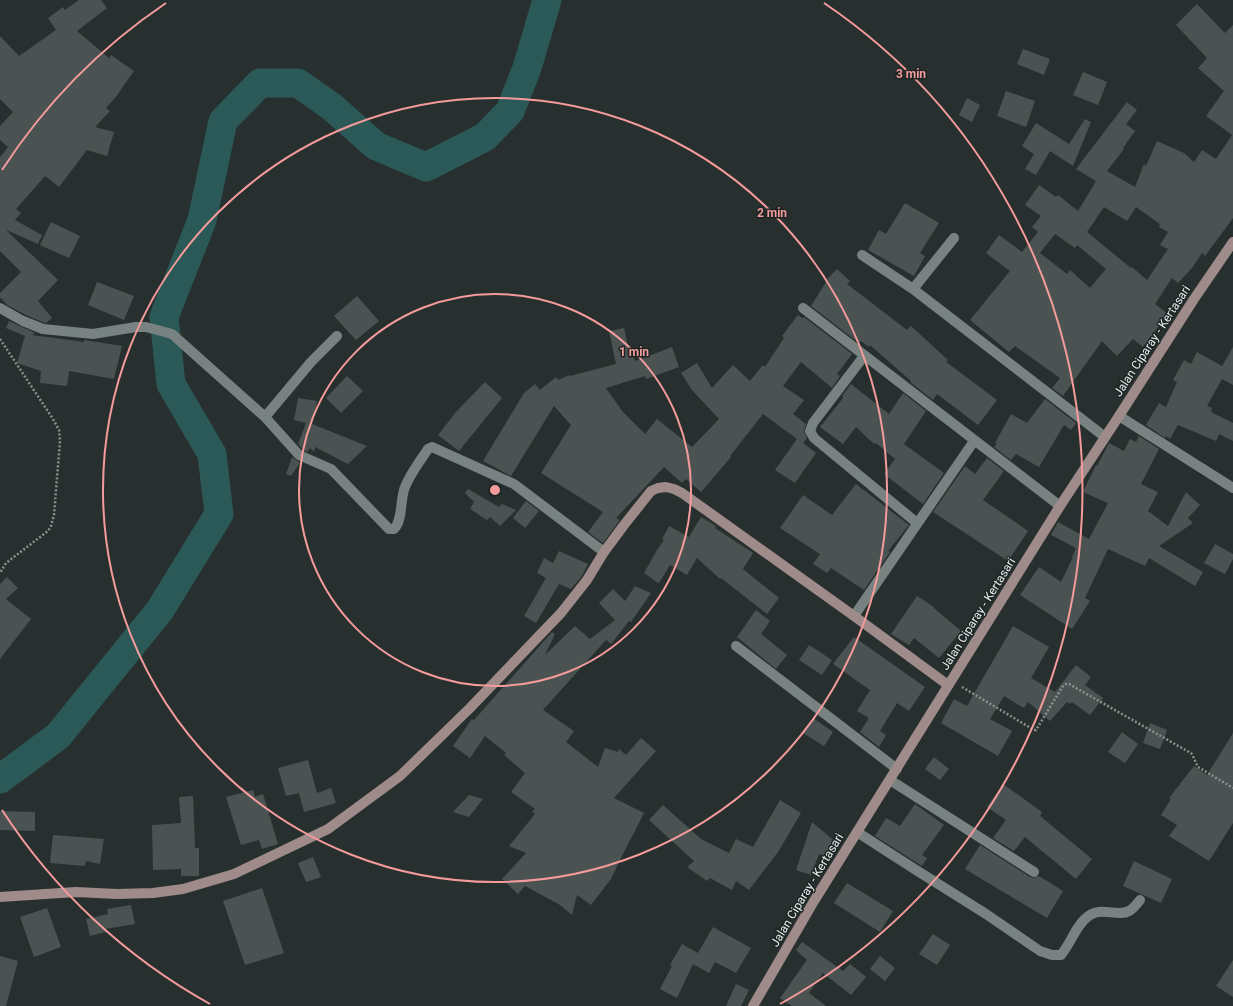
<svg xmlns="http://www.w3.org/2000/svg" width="1233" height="1006" viewBox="0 0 1233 1006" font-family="Roboto,sans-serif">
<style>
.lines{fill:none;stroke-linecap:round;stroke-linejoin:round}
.river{stroke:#2b5957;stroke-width:29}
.building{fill:#4a5352;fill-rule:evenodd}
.path{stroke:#8a9190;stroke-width:2.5;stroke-dasharray:2 2;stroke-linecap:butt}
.street{stroke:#788281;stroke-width:10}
.secondary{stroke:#9e8b8a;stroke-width:10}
.ring{fill:none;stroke:#f59b9c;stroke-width:2}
.labels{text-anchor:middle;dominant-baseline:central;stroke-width:3;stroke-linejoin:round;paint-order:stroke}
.street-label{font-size:12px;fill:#e8eded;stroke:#1e2625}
.centre{fill:#f59b9c;stroke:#1e2625;stroke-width:2}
.ring-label{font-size:12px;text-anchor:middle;font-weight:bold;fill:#f59b9c;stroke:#1e2625;stroke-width:3;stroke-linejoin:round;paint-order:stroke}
</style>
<rect width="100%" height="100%" fill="#28302f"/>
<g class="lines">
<path class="river" d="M0,779L58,736L160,610L219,514L212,454L171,384L164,317L202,220L223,121L260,83H298L332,107L376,146L426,167L485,137L510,111L527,68L547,0"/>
</g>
<path class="building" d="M79,0H101L107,8L77,31L109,58L111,55L134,71L115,98L106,108L110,111L95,127L114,132L107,156L87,150L59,187L45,176L16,209L21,213L15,220L42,235L38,244L6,230L58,280L38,301L52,318L46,323H45L26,315L7,305L0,297V293L21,272L0,251V157L8,147L0,140V126L13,112L0,99V36L19,56L56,30L48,18L63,7L65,10Z
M1197,4L1225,33L1233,25V218L1205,256L1202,253L1192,268L1178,283L1172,278L1155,304L1168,314L1143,347L1133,339L1117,356L1102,341L1063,396L1052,388L1060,378L1015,346L1009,352L970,320L1010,271L986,253L999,235L1022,252L1038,232L1032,227L1041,216L1025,205L1039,185L1056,197L1058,195L1078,211L1096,181L1076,169L1127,102L1137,110L1126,124L1135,131L1123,148L1124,149L1107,171L1135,187L1144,164L1146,166L1157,141L1184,153L1194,162L1202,150L1216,159L1232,135L1206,116L1224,91L1198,68L1207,58L1176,25ZM1104,207L1127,221L1136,207L1160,224L1159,227L1168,232L1160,245L1168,249L1147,280L1132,267L1131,268L1087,232ZM1055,234L1075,248L1077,245L1106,269L1090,288L1070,270L1067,274L1040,253Z
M1023,49L1050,59L1044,75L1017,64Z
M1083,72L1107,82L1098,105L1073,95Z
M1006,91L1035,101L1026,127L997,116Z
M967,98L980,105L972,122L959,115Z
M1085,119L1091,122L1073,166L1050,151L1036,175L1025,169L1034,154L1022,146L1036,123L1069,144Z
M905,203L939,223L920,253L925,256L914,276L868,250L879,230L886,234Z
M51,222L80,236L69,258L40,245Z
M837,269L850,281L847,284L907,330L911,326L948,360L946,362L997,400L978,425L937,394L933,400L910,382L911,381L870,345L869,347L861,341L859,343L811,306L826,282L825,281Z
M97,282L134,296L124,320L88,305Z
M357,296L379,321L356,340L334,316Z
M798,315L802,318L804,317L852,354L837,374L840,376L832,388L801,362L783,386L804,400L793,414L806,424L804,431L807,438L803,443L816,453L795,483L775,470L797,439L763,414L730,456L731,457L701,492L686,479L682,483L664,467L616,518L620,520L603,543L588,532L603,512L541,473L571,425L554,406L511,476L483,461L524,393L535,384L540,390L556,377L558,380L570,375V376L616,364L609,331L624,328L630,355H633L635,361L672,347L679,367L646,379L645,376L606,388L623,412L645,434L657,419L692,447L719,419L692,390L681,373L697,363L712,388L733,365L750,381L763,365L765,367L784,338L782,336Z
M9,321L35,333L32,335L84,342V340L122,346L114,379L69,371L67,386L40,383L41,371L17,363L25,336L6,328Z
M1233,347V385L1222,379L1207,406L1212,408L1211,412L1233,423V441L1219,434L1216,441L1178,425L1170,439L1166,436L1165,438L1146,425L1159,403L1166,407L1177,382L1173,380L1184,360L1191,364L1197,352L1222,366Z
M347,376L363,391L341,413L326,398Z
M485,382L502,398L459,451L438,435L456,412Z
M851,384L889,414L903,393L926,411L904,444L944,473L923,504L884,474L895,459L876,443L874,444L856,427L843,444L820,427L843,398L842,396Z
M298,398L317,401L312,424L367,446L348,464L315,447L314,452L310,448L307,452L303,450L298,444L306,423L294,420Z
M1045,399L1076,423L1071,430L1064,425L1039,467L1016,454L1011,460L994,447L997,444L995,443L1011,414L1027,423Z
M1139,436L1159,449L1141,484L1158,492L1148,511L1168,526L1186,492L1200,505L1188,518L1193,523L1159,546L1203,572L1195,586L1149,558L1145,566L1108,549L1085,598L1090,601L1072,629L1020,595L1039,567L1061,582L1073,557H1072L1076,548L1051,535L1058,522L1089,539L1108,503L1083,492L1096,465L1097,466L1109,443L1124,451L1130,439L1136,442Z
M292,457L300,463L291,476L286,474Z
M987,458L1004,471L983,500L1028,531L1008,561L933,512L965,466L975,474Z
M856,484L909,525L888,551L890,552L864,590L831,568L827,573L813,564L820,554L780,528L803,495L832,515Z
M468,489L499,507L502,504L516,510L500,526L490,517L487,520L470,509L474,502L465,493Z
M526,501L539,511L525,528L513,518Z
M701,517L716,526L715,528L753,553L743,569L779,598L767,614L721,578L720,579L697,558L687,575L670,565L659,583H658L644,573L657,550L664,540L662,539L669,526L689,537Z
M1215,544L1233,554V559L1225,574L1204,563Z
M559,551L588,564L582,576L571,589L559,584L536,623L524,616L546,578L537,573L544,558L553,563Z
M7,577L18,588L6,599L31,619L0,659V584Z
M635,586L651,593L631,622L629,621L611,644L606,640L543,710L574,731L566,742L598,767L605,748L618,752L619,749L626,755L641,738L656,751L614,798L644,813L621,858L611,879L591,905L577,895L572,915L560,905L525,886L518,894L502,879L526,853L509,846L535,814L532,811L535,809L511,792L525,773L504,755L506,753L485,736L470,758L453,746L472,719L474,720L552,632L555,634L545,655L575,626L590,639L615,620L599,603L613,589L625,601Z
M917,596L934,607V608L961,631L939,658L914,638L909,645L891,634Z
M756,610L770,621L761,634L787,655L776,669L737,637Z
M1013,626L1049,647L1031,678L1055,692L1076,665L1091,677L1085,685L1103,698L1090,715L1072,702L1070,704L1067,702L1050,721L1028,702L1024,708L1004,696L990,719L1012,731L998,756L941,723L954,699L967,706Z
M854,637L925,687L909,711L897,703L880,731L886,735L879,747L860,732L869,718L857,711L870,690L833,664Z
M809,645L832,660L822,675L799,660Z
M813,718L833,732L824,746L803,733Z
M1150,723L1167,730L1160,749L1143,743Z
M1122,732L1138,744L1125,763L1108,752Z
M1233,733V823L1209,861L1169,836L1177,825L1161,815L1171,799L1169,798L1194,766L1207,775Z
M934,757L949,769L940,780L925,769Z
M308,760L317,793L331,788L336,803L304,812L299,793L286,796L278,768Z
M1003,784L1042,812L1040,816L1092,859L1076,879L1025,837L1014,851L993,838L1006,820L987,807Z
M253,790L255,797L263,794L278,844L262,849L259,840L241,845L226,797Z
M469,795L483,799L469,817L453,812Z
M193,796L195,848H199V876H181V869L153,870L152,825L181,823L179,797Z
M780,800L801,813L778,852L749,890L736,881L732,890L710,878L707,881L687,867L694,861L649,820L663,805L701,839L729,853L736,839L753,847Z
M915,804L944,825L922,855L927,858L922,866L875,836L886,818L900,826Z
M0,811L35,812V831L0,830Z
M812,822L837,843L825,856L819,854L811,875L796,870Z
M53,835L104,839L100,864L86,861L85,866L50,863Z
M980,845L1030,877L1034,878L1039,876L1063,891L1047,918L965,869Z
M313,857L321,877L306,882L298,863Z
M1134,861L1172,879L1161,903L1123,886Z
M847,883L893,911L880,932L834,903Z
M262,888L284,953L245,965L223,901Z
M131,905L135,924L105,929L106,932L90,936L86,919L108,914L107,909Z
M47,908L61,947L34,957L20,917Z
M713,927L751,948L736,973L715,962L709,973L693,964L677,998L660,989L672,966L670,965L682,944L698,953Z
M933,934L950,945L937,965L919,954Z
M802,942L843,971L850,964L866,977L851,995L823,973L809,993L826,1006H792L780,998L807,960L796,950Z
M0,956L18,961L6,1006H0Z
M880,956L895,968L885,981L870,969Z
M1233,960V997L1216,986Z
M736,984L749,990L741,1006H726Z"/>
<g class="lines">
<path class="path" d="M0,339L53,419L59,430L60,441L54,515L51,526L48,531L6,563L0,573
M962,687L1034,730H1036L1063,686L1066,684H1069L1189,752L1192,754L1198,767L1233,788"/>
<path class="street" d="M862,255L913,289L1105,437
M913,289L954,238
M0,308L23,321L43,329L93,334L136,327H146L172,334L265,417L299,455L331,469L389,529H394C403,521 400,498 405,487C410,474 420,461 428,449L432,447L514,484L604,552
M803,308L1060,506
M864,356L813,423L810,431L814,438L917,523
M1119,416L1233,488
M265,417L311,362L337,336
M854,616L974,441
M736,646L897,769
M890,780L1034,872
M857,832L916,870L986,914L1040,951L1052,955H1061C1071,943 1077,923 1090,915C1103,907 1118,917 1129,911C1133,909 1137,904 1140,900"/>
<path class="secondary" d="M0,897L76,892L117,894L153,893L183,889L234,874L328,829L400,776L470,708L561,613L587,580L604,552L624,525L651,491L658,488L666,487L674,489L682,493L854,616L948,685
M753,1006L814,901L857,832L1060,506L1119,416L1194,299L1233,242"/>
</g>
<g class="ring">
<circle cx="495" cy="490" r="196"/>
<circle cx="495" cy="490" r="392"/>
<path d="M210 1004A588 588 0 0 1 2 810M2 170A588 588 0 0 1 166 3M824 3A588 588 0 0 1 780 1004"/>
</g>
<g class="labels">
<g class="street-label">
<text transform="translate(1152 341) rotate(-57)">Jalan Ciparay - Kertasari</text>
<text transform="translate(978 614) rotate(-58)">Jalan Ciparay - Kertasari</text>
<text transform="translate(807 890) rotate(-59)">Jalan Ciparay - Kertasari</text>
</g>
</g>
<circle cx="495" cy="490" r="6" class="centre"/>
<g class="ring-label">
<text x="911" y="78">3 min</text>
<text x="772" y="217">2 min</text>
<text x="634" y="356">1 min</text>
</g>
</svg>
